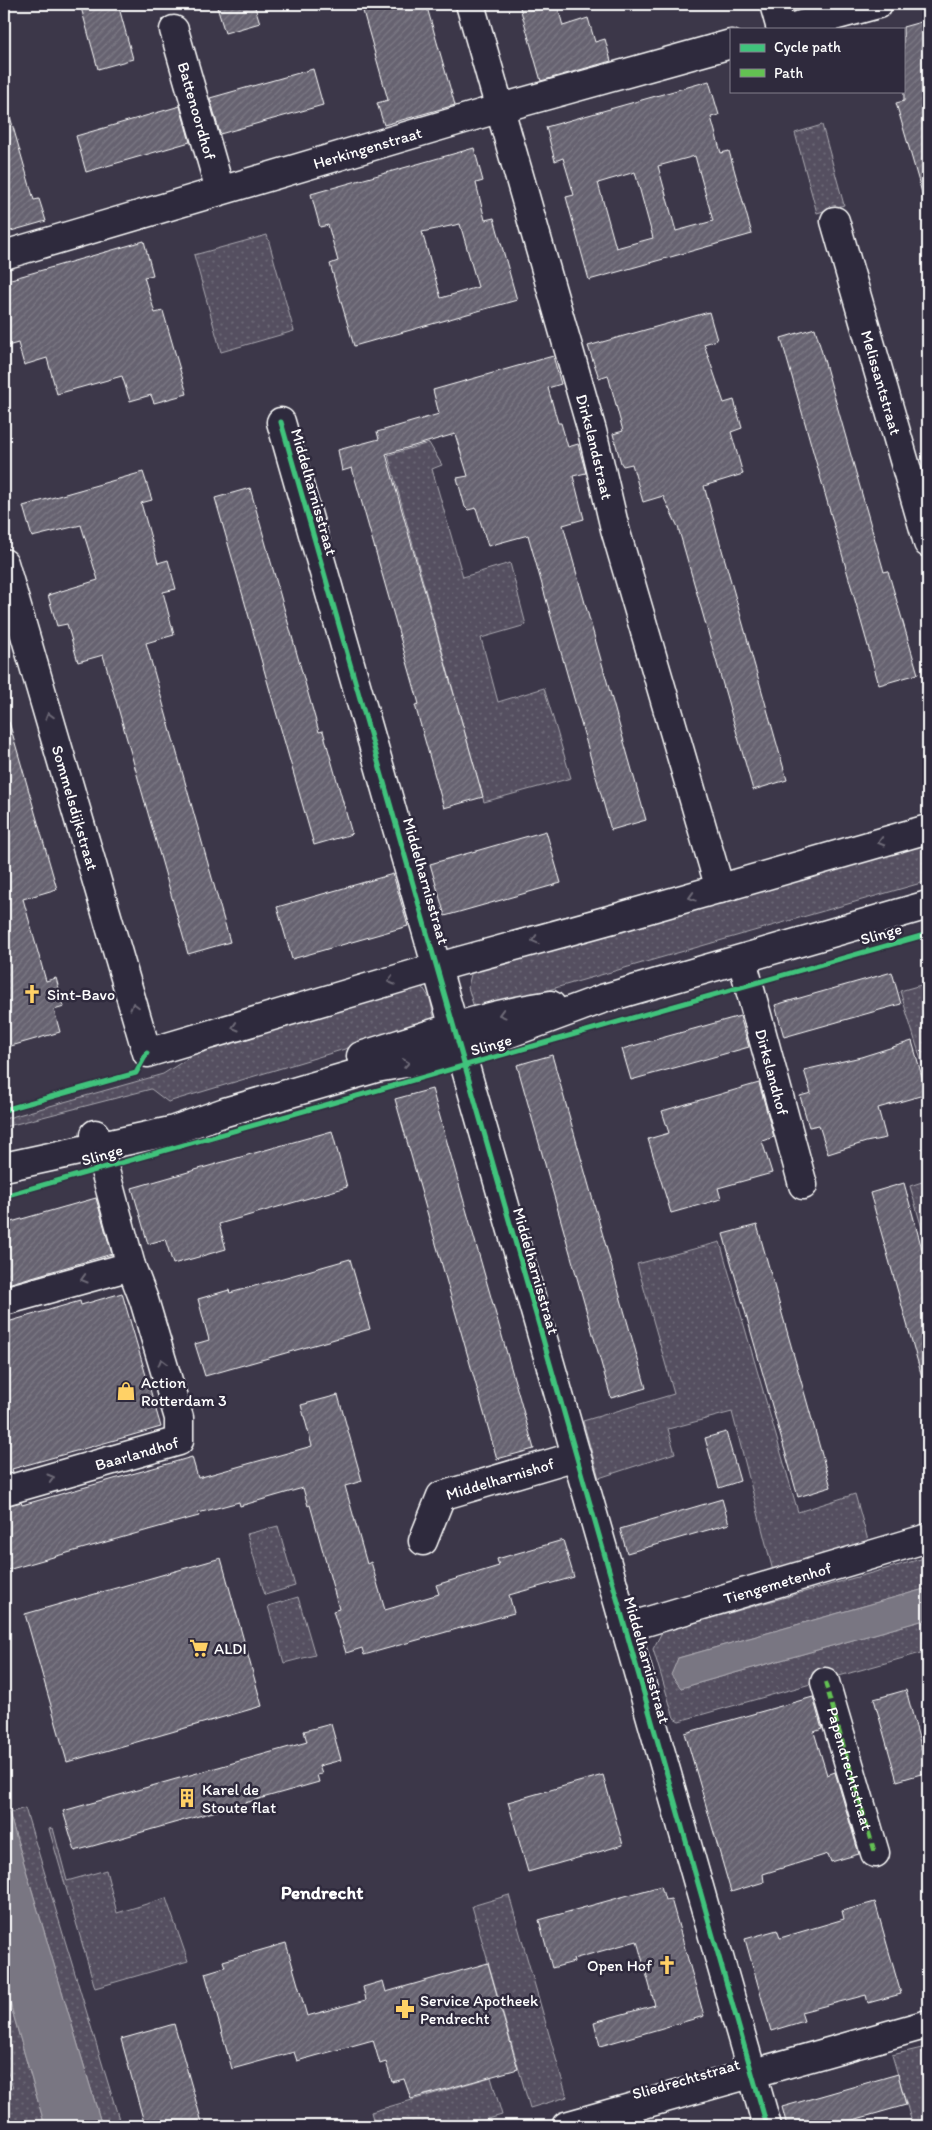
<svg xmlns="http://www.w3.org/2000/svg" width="932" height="2130" viewBox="0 0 932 2130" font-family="Itim,sans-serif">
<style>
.green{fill:url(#green-dots);stroke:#aaa8b0}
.water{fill:#797682;stroke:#afadb4}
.building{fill:url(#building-hatch);stroke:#fff;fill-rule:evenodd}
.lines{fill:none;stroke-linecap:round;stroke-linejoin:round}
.minor-casing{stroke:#fff;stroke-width:31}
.minor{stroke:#2f2a3d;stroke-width:28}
.quiet{stroke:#63c152;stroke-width:4;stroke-dasharray:8 4;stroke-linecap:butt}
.cycleway-casing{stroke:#2f2a3d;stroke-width:8}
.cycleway{stroke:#40c37c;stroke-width:5}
.oneway{stroke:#6d6a77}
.labels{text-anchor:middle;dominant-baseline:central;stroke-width:5;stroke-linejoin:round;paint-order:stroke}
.street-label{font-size:16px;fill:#fff;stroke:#2f2a3d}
.poi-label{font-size:16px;fill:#fff;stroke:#2f2a3d;text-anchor:start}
.quarter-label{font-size:19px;font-weight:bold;fill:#fff;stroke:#2f2a3d}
</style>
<defs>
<pattern id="green-dots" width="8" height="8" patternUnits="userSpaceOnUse" patternTransform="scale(1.25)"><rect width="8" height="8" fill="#555060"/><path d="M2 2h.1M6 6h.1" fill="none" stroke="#6e6a78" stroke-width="1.8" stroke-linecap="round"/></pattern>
<pattern id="building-hatch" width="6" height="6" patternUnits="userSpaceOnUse" patternTransform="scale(1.25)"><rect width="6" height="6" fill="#666270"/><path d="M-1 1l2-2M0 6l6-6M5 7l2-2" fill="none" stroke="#7d7a85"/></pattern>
</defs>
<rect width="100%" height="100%" fill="#3c3749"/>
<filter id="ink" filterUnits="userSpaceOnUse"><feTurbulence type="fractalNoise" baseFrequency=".02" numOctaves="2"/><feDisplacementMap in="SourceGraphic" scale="10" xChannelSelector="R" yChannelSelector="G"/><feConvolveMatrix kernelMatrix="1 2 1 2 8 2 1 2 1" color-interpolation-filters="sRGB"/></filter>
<g filter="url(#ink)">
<path class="green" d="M822,125L844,205L817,213L795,133Z
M267,235L294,331L221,352L194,255Z
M429,443L442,465L432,469L463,577L510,563L526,625L481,638L498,702L544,688L571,778L484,802L388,455Z
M928,843V881L475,1011L468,987L472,970Z
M928,983V1083L900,991Z
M421,984L430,999L435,1022L168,1102L151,1089L4,1127V1119L163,1074L211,1044Z
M928,1180V1250L910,1186Z
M720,1242L798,1512L855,1494L869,1544L773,1571L732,1412L668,1429L675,1453L599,1478L583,1421L674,1394L637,1264Z
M278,1526L295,1586L265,1595L247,1534Z
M928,1557V1588L678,1658L681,1688L928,1619V1651L679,1721L674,1718L653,1649L662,1632Z
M298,1597L315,1655L284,1663L268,1606Z
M25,1808L121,2126H102L9,1813Z
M53,1828L67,1881L106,1870L117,1913L166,1898L188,1961L95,1988L49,1829Z
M509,1895L567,2097L530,2108L472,1906Z
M4,1982L45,2126H9L4,2109V2090L13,2088L4,2061Z
M922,2048L928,2072V2126H913L892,2055Z
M491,2077L502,2115L464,2126H375L371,2112Z"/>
<path class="water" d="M928,1588V1619L681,1688L671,1675L678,1658Z
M4,1795L9,1813L102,2126H45L4,1982Z"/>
<path class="building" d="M80,4H118L133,59L98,69Z
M216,4H254L260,23L225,33Z
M361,4H426L455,105L384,125L377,103L388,100Z
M519,4H557L563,26L588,18L595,42L605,39L611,61L541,81Z
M928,20V195L923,196L896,103L904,101L903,27Z
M313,69L323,105L220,134L210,98Z
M709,81L719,115L711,117L721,153L729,151L752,234L589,280L566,197L574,195L563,158L555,161L546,127ZM695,156L713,221L676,231L658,166ZM635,172L653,238L616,248L598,183Z
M180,106L190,142L86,172L76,136Z
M9,113L34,200L39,199L46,221L4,233V114Z
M474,148L483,181L476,183L485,220L494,218L517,300L354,346L330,264L338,261L328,225L320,227L311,194ZM460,224L478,287L441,298L422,232Z
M144,241L153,275L144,277L155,313L163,311L187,394L154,403L151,395L130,401L122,376L57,394L47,358L24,365L18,343L4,347V281Z
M709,312L717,340L704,344L724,403L734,400L742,428L731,432L743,474L704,486L787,780L753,790L678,527L663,496L643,502L632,464L623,466L621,463L613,434L623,431L608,375L599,378L588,346Z
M815,328L884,572L888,571L918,674L879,685L781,338Z
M553,356L561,384L548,388L558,423H561L568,447L578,444L586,473L573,476L584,519L563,525L646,820L611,830L528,535L488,546L476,508L468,510L465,507L457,478L468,476L455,434L386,454L483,797L444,808L415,705L419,704L352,468L342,471L338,450L379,439L377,432L439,414L433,390Z
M143,472L152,500L141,503L158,563L168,560L176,589L163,592L174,635L146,643L230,942L188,954L103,655L78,662L67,624L57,626L48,595L98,580L81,525L32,537L23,506Z
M250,488L319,732L323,731L352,834L314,845L215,498Z
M9,722L57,889L23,899L46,981L56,978L64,1007L54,1010L60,1032L4,1048V853L7,852L4,840V723Z
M546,831L561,883L445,916L430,864Z
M393,874L408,926L292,959L277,907Z
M892,972L901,1004L784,1037L775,1005Z
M740,1016L749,1047L631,1080L622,1049Z
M912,1041L927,1094L878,1108L886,1138L866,1142L828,1154L819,1125L809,1127L800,1096L811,1093L804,1070L861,1057Z
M552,1055L646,1388L611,1398L517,1065Z
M759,1083L774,1137L762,1141L772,1173L718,1188L721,1199L671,1213L648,1139L669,1133L662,1111Z
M432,1089L534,1449L497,1459L395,1099Z
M332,1131L347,1187L219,1224L226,1249L195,1258L173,1264L165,1239L148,1244L132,1188Z
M904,1183L928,1271V1376L922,1377L870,1193Z
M96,1198L112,1254L4,1285V1224Z
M757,1225L831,1487L798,1497L723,1234Z
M350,1259L370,1329L205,1376L195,1344L209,1340L198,1299L229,1290L230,1293Z
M122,1293L161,1427L12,1469L13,1472L4,1475V1323L80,1301L81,1305Z
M338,1395L362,1481L345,1486L367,1564L371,1562L385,1610L439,1594L436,1585L499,1566L497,1559L563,1540L574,1577L509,1595L514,1613L364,1655L362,1648L346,1653L333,1611L339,1609L310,1505L308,1506L303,1488L240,1506L239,1502L198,1513L199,1516L180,1521L4,1571V1506L21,1502L22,1505L192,1457L198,1478L312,1446L301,1405Z
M726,1432L740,1481L719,1488L705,1438Z
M722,1499L729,1524L627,1553L620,1529Z
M221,1558L262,1706L67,1762L25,1614Z
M906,1690L928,1772L897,1781L874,1699Z
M813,1697L822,1729L814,1732L827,1775L835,1772L859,1854L831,1862L828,1854L763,1874L764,1882L731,1892L685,1733Z
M331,1724L341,1760L319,1766L322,1774L317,1775L319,1782L75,1851L63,1811L307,1742L304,1731Z
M603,1775L623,1845L528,1872L508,1802Z
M661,1886L665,1900L671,1899L704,2016L600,2046L594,2022L655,2005L637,1941L573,1959L574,1962L552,1968L539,1920Z
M875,1902L901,1994L868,2003L866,1995L801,2012L804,2021L771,2031L745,1939L777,1930L780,1938L844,1919L842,1911Z
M286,1943L307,2016L366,2000L363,1987L383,1981L386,1992L488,1963L518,2069L411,2099L404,2079L392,2082L386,2062L380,2064L373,2040L297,2061L294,2052L232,2069L205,1973L225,1967L223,1961Z
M174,2024L203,2126H145L121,2039Z
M898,2074L906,2105L832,2126H787L782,2107Z"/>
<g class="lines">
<g class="minor-casing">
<g id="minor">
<path id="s1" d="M470,4L592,431L615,529L720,889"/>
<path d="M774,4L781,29"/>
<path d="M786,29L878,4"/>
<path id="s2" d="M174,30L220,190"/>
<path id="s3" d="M835,221L928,543"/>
<path id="s4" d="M4,255L501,108L731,44"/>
<path d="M281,422C445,989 605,1558 767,2126"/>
<path id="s5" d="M4,563L147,1053L438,967L620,917L928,829"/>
<path id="s6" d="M742,960L803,1185"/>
<path d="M361,1056C423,1037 486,1014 551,1005"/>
<path d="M4,1167L171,1131L225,1112L376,1068L423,1060L460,1050L499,1037L602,999L928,905"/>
<path d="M4,1301L131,1266"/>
<path id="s7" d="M4,1491L179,1441V1418L144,1300L131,1266L95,1134"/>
<path id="s8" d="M423,1541L441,1496L576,1456"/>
<path id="s9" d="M625,1628L928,1538"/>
<path id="s10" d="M825,1682L875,1853"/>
<path d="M566,2126L928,2024"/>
</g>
</g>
<use href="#minor" class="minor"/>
<path class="quiet" d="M825,1682L875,1853"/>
<g class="cycleway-casing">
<path id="cycleway" d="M281,422C445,989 605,1558 767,2126
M4,1110L136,1073L147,1053
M4,1196L928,934"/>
</g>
<use href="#cycleway" class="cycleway"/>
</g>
<defs><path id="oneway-chevron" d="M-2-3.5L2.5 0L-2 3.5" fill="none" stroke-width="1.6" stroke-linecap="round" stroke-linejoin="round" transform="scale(1.25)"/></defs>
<g class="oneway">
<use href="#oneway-chevron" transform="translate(49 716) rotate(-106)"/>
<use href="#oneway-chevron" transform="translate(881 842) rotate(164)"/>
<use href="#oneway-chevron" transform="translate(692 897) rotate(164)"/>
<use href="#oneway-chevron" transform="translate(535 940) rotate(165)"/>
<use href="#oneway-chevron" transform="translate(391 981) rotate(163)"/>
<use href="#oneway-chevron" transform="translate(134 1006) rotate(-106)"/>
<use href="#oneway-chevron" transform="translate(502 1014) rotate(165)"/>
<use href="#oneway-chevron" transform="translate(235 1027) rotate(163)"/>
<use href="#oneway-chevron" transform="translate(406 1063) rotate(-9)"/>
<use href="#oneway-chevron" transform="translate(84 1279) rotate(164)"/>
<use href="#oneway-chevron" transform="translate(162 1362) rotate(-106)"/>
<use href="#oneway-chevron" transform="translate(51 1478) rotate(-16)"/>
</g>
</g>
<defs>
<g id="church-bare" transform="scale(1.5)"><path d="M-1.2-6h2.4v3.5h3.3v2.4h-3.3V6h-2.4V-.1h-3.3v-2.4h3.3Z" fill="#ffd166" stroke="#2f2a3d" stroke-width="2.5" paint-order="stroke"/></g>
<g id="shop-bare" transform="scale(1.5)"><path d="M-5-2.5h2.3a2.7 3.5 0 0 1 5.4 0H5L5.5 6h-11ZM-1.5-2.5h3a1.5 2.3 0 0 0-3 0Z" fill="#ffd166" stroke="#2f2a3d" stroke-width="2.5" paint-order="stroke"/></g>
<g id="supermarket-bare" transform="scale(1.5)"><path d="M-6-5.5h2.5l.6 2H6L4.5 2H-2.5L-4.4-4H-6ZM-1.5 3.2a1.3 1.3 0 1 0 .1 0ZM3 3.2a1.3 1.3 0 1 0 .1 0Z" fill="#ffd166" stroke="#2f2a3d" stroke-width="2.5" paint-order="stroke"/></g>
<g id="building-bare" transform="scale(1.5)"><path d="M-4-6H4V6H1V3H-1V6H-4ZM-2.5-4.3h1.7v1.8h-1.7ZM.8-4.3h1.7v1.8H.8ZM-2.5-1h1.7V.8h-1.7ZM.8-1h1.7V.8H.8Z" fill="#ffd166" stroke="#2f2a3d" stroke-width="2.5" paint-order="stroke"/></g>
<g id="pharmacy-bare" transform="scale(1.5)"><path d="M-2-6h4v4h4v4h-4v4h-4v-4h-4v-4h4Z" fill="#ffd166" stroke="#2f2a3d" stroke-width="2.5" paint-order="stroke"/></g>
</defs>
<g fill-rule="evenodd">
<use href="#church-bare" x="32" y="994"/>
<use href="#shop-bare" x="126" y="1391"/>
<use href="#supermarket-bare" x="199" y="1648"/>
<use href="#building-bare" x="187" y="1798"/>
<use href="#church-bare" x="667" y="1965"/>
<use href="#pharmacy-bare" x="405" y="2009"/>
</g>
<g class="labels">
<g class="street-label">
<text stroke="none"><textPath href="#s2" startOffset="84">Battenoordhof</textPath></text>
<text stroke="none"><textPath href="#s4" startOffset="379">Herkingenstraat</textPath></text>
<text stroke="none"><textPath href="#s3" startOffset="168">Melissantstraat</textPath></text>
<text stroke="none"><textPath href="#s1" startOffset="460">Dirkslandstraat</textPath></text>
<text transform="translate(314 492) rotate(74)">Middelharnisstraat</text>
<text stroke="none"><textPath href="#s5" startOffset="255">Sommelsdijkstraat</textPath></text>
<text transform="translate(426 881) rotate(74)">Middelharnisstraat</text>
<text transform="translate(881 934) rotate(-16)">Slinge</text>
<text transform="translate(491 1045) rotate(-16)">Slinge</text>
<text stroke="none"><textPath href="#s6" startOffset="116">Dirkslandhof</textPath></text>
<text transform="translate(102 1155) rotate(-16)">Slinge</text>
<text transform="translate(536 1271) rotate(74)">Middelharnisstraat</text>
<text stroke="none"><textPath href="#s7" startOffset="138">Baarlandhof</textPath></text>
<text stroke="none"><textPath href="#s8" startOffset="110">Middelharnishof</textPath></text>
<text stroke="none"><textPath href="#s9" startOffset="159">Tiengemetenhof</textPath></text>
<text transform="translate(647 1660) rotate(74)">Middelharnisstraat</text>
<text stroke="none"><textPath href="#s10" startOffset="90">Papendrechtstraat</textPath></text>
<text transform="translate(686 2079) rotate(-16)">Sliedrechtstraat</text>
</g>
<g class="poi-label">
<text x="47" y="994">Sint-Bavo</text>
<text x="141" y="1382">Action<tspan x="141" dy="18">Rotterdam 3</tspan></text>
<text x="214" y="1648">ALDI</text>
<text x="202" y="1789">Karel de<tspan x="202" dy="18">Stoute flat</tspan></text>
<text x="652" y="1965" text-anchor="end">Open Hof</text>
<text x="420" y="2000">Service Apotheek<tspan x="420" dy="18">Pendrecht</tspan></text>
</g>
<g class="quarter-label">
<text x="322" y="1892">Pendrecht</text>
</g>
</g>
<rect width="932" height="2130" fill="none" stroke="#2f2a3d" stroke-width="20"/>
<rect x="10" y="10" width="912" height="2110" fill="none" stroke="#fff" stroke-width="2" filter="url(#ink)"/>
<rect x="730" y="28" width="175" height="65" fill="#2f2a3d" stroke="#827f8b"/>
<rect x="740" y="44" width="25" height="8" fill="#40c37c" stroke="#827f8b"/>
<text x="774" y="52" font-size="15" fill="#ffffff">Cycle path</text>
<rect x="740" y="69" width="25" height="8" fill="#63c152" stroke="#827f8b"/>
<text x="774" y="78" font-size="15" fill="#ffffff">Path</text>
</svg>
